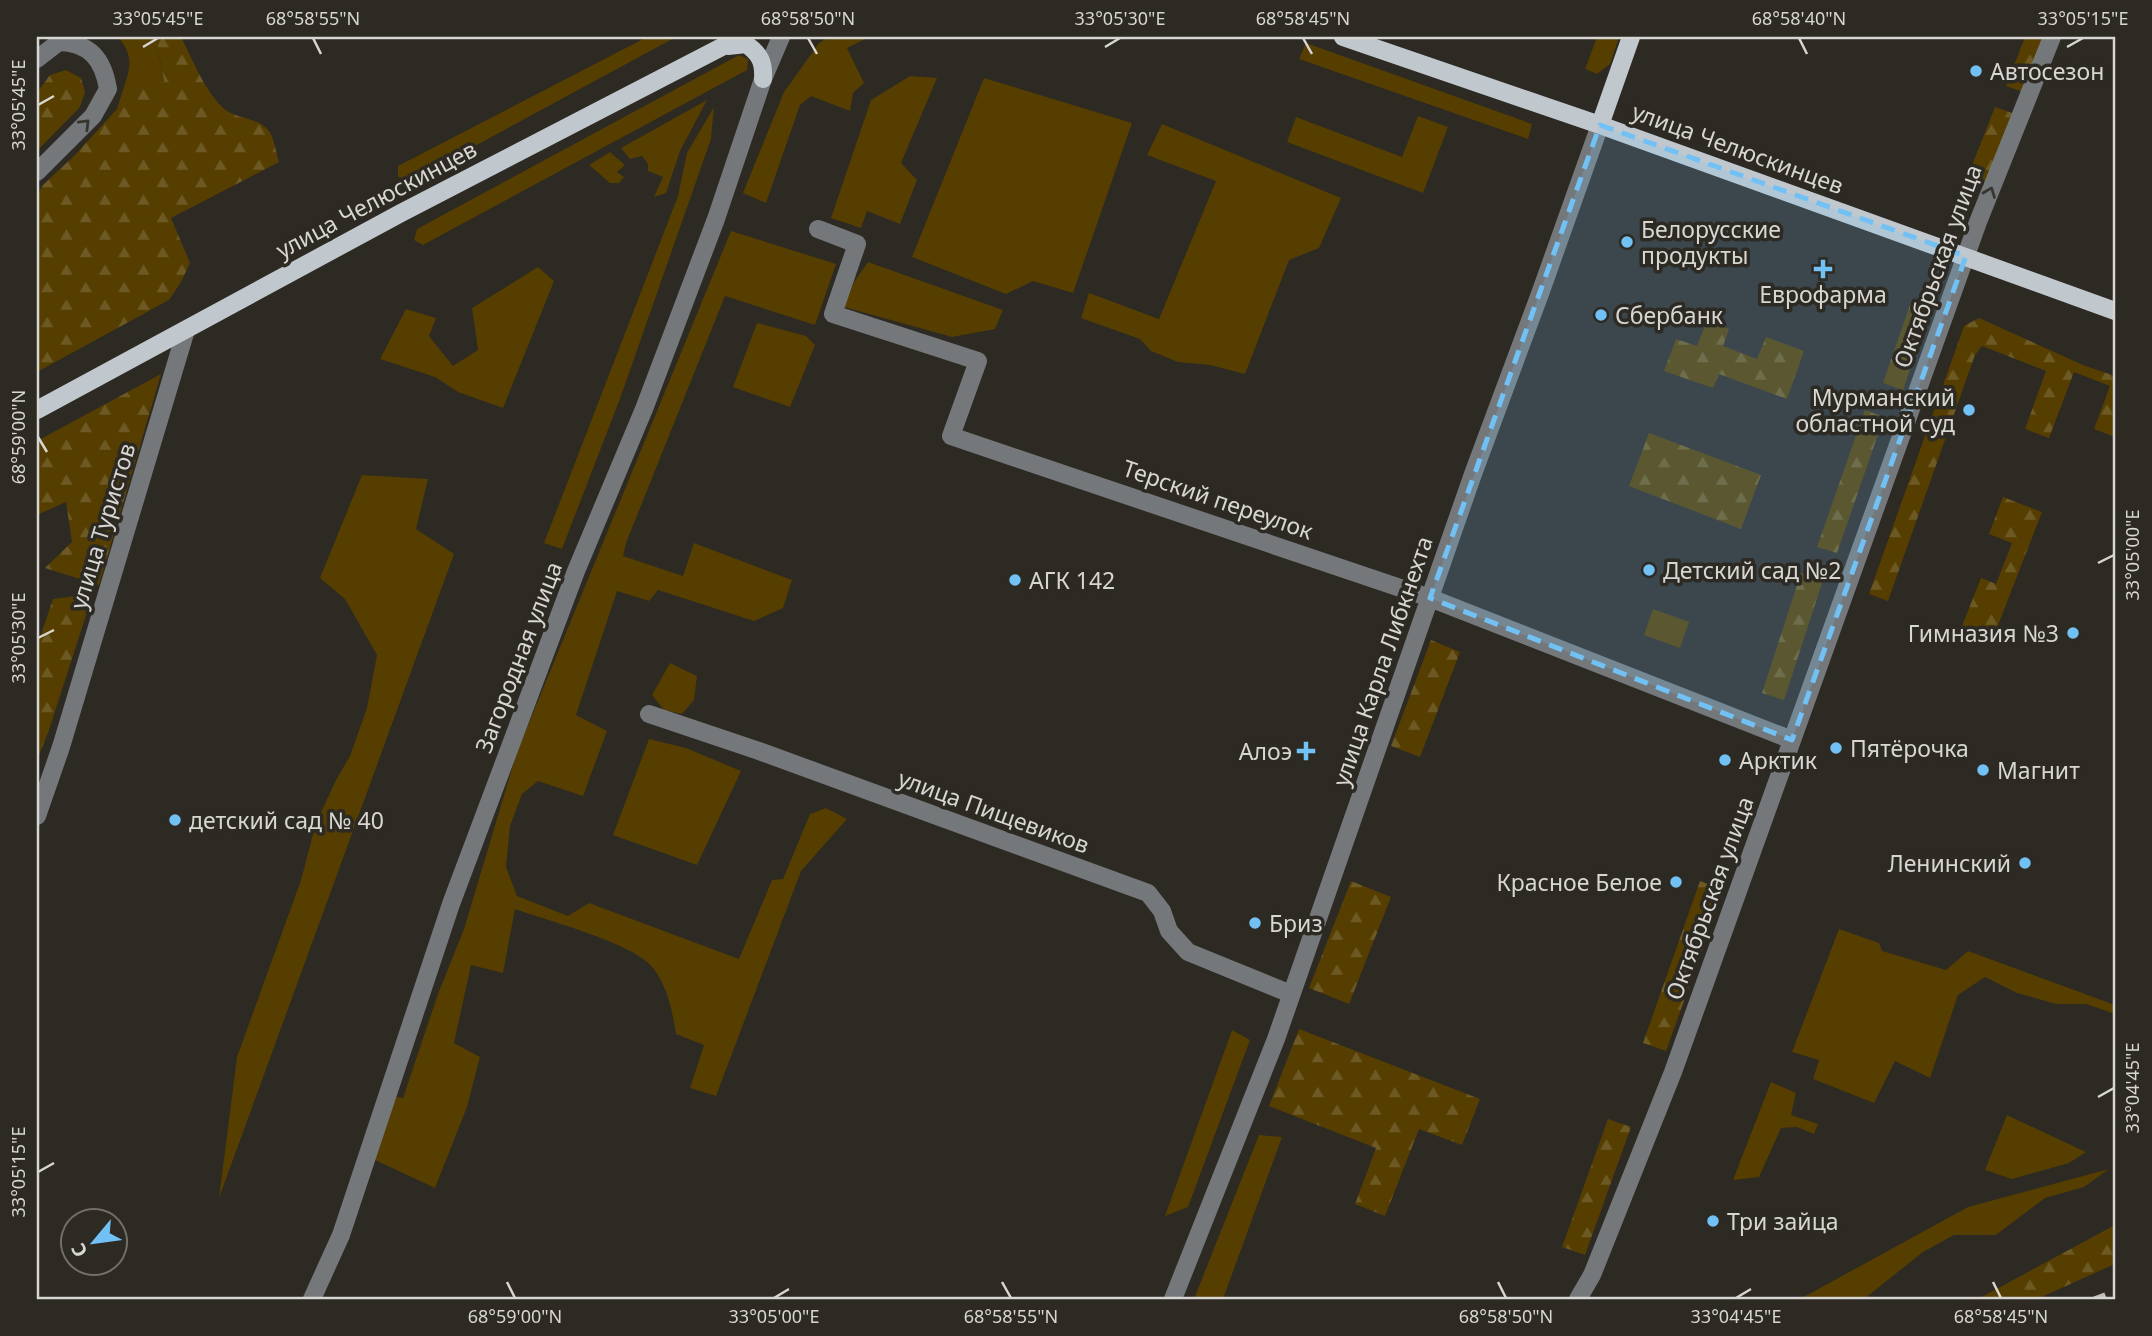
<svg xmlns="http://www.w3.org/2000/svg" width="2152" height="1336" viewBox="0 0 2152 1336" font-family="'Noto Sans',sans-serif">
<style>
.green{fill:#553e00}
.forest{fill:url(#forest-firs)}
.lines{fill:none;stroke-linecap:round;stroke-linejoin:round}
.minor{stroke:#75787b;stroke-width:18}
.major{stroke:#c1c8cd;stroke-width:18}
.rail{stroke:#c1beba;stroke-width:5;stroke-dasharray:12 12;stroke-linecap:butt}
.oneway{stroke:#383530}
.marked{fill:#72c1f5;fill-opacity:0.2;stroke:#72c1f5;stroke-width:5;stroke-dasharray:14 9;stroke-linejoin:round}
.ticks{fill:none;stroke:#d8d6d2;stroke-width:2.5}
.poi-dot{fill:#72c1f5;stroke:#2d2923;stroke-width:2.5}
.labels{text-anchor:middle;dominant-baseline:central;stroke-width:7;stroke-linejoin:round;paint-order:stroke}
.poi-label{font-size:23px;fill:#d8d6d2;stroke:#2d2923;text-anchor:start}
.street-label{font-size:23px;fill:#d8d6d2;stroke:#2d2923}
.neatline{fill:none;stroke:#d8d6d2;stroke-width:2.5}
.ticks-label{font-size:18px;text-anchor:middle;fill:#d8d6d2}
</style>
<defs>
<pattern id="forest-firs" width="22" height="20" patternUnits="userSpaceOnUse" patternTransform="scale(1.75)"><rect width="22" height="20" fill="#553e00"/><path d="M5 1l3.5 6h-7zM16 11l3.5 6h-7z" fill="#6d5924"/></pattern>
</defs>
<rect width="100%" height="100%" fill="#2d2923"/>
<path class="green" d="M118,37H156L164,83L124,87C131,67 133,54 118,37Z
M647,37H676L412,180L398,177V166Z
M829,37H869L847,48L864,83L853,93L850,111L811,96L800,105L766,203L743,193L784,92L819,43Z
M1597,37H1619L1610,64L1597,74L1585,69Z
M1306,43L1532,124L1528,139L1299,59Z
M739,55L748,59L747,70L423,245L414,240L417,229Z
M910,76L937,78L901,163L917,180L900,224L867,211L861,228L831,218L871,100Z
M984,78L1132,123L1073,293L1033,281L1006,294L912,257Z
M707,100L680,151L666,193L654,197L663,177L648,171V164L642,156L630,159L621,148Z
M714,107L711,139L621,396L562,549L544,543L678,196L687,153Z
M1418,116L1448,127L1423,193L1287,142L1296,117L1402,157Z
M1162,124L1341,198L1319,248L1289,260L1245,374L1210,365L1178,362L1151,351L1140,339L1081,318L1089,293L1159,319L1216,181L1147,155Z
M610,152L625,165L617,172L624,177L619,183H610L589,165Z
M731,231L836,264L815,325L725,296L626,543L623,556L683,576L694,543L792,580L783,608L754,621L658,590L649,601L617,591L576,715L607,731L583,796L538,781L522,794L510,826L506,867L517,896L568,916L589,903L739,959L772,880L783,879L810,814L826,808L847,819L801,871L716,1096L690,1088L704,1045L676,1034C672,1010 668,988 653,968C634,943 548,921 515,909L503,973L471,965L454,1043L480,1057L467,1107L435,1188L375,1160L393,1096L403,1098L438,994L464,929L517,752Z
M868,262L1003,310L995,329L952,337L844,307L854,282Z
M538,267L554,281L503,408L458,392L435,377L380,359L406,309L436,318L429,336L453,366L478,350L472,308Z
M757,323L806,336L815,345L790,407L733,387Z
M362,475L428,479L416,529L454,554L219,1198L237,1057L301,880L316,823L336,780L350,756L367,708L377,655L345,599L320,578Z
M1653,609L1689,622L1680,648L1644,635Z
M670,663L697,676L694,700L682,714L664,710L652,695Z
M649,739L686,748L741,771L697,865L613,835Z
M1839,929L1879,943L1882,951L1946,970L1968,951L2115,1005V1014L2086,1004H2056L2017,993L1985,977L1958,995L1930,1078L1895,1061L1874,1103L1813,1079L1819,1060L1792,1052Z
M1232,1030L1250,1040L1188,1207L1165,1216Z
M1771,1082L1796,1093L1791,1115L1818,1124L1814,1134L1797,1127L1781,1128L1759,1177L1733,1180Z
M2007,1115L2086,1152L2069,1163L2012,1179L1985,1170Z
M1259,1135L1282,1137L1223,1299H1194Z
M2109,1169L2084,1187L2045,1198L1996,1235H1954L1923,1252L1864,1299H1800L1968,1207Z"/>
<path class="forest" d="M156,37H181C193,60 203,88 222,107C235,120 257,116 269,131C274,138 276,153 279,162L171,218L190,263L181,282L169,300L37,372V195L43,185L75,155L117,109L124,87L164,82Z
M2025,37H2044L2023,92L2006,86Z
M66,70L81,78L85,92L80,107L37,151V93L50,75Z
M1995,107L2012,113L1984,185L1967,178Z
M1911,302L1931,309L1903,390L1883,383Z
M1979,318L2083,365L2115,376V437L2094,429L2110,386L2074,372L2049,438L2025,429L2046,371L1982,346L1975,355L1888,601L1869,594L1964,326Z
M1707,321L1729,329L1723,346L1757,359L1766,337L1804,351L1787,399L1719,374L1713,388L1664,371L1676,339L1697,346Z
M161,374L99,585L45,568L72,542L66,502L37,515V441Z
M1865,410L1884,417L1837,553L1817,547Z
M1649,433L1761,475L1741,529L1629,486Z
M2003,497L2042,512L1993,638L1962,626L1981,578L1996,584L2012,543L1989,534Z
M1801,573L1823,580L1784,700L1762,693Z
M76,596L88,609L49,730L37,760V646L53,599Z
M1431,640L1460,652L1420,757L1391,746Z
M1351,881L1391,897L1349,1004L1309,988Z
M1700,881L1724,890L1666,1051L1643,1043Z
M1299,1029L1480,1099L1462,1145L1419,1129L1385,1216L1355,1204L1376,1148L1269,1106Z
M1608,1119L1631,1127L1585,1255L1562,1247Z
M2115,1225V1264L2037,1299H1978Z"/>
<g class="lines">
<path class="minor" d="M37,59L59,42C90,43 103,59 108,89L93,116L37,172
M818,229L857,244L833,314L978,361L951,436L1430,598L1792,740
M649,714L759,751L1148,893L1162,911L1169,931L1188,952L1291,994
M37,816L61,747L186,330
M312,1299L341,1235L451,904L576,571L644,409L716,219L763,79L781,37
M1173,1299L1276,1039L1473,474L1541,291L1600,125
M1578,1299L1592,1275L1673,1072L1978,222L2052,37"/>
<path class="major" d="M1343,37L1600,125L2115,311
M728,46L746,44C760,54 764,62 763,79
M1600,125L1631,37
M37,410L401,213L741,37"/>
<path class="rail" d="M2094,1299L2115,1291"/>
</g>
<defs><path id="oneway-chevron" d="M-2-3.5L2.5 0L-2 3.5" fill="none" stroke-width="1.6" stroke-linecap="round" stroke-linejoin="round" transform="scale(1.75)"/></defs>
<g class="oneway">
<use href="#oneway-chevron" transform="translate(85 124) rotate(-45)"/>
<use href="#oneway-chevron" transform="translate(1990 192) rotate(-69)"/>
</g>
<path class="marked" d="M1600,125L1966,256L1792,740L1430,598Z"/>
<path class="ticks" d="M313,38L321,54M808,38L817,54M1303,38L1312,54M1799,38L1807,54M143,47L158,38M1105,47L1120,38M2067,47L2083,38M38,105L54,96M38,437L47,452M2098,563L2114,555M38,638L54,630M2098,1097L2114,1088M38,1172L54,1163M507,1282L515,1298M1002,1282L1011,1298M1498,1282L1506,1298M1993,1282L2001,1298M774,1298L789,1289M1736,1298L1751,1289"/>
<g class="poi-dot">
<circle cx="1976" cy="71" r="7"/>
<circle cx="1627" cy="242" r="7"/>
<path d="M1819.5 258.5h7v7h7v7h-7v7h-7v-7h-7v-7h7z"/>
<circle cx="1601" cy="315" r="7"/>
<circle cx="1969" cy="410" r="7"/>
<circle cx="1649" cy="570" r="7"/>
<circle cx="1015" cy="580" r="7"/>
<circle cx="2073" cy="633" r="7"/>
<circle cx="1836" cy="748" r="7"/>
<path d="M1302.5 740.5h7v7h7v7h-7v7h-7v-7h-7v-7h7z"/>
<circle cx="1725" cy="760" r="7"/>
<circle cx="1983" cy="770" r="7"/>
<circle cx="175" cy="820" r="7"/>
<circle cx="2025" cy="863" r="7"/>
<circle cx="1676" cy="882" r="7"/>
<circle cx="1255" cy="923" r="7"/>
<circle cx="1713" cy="1221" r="7"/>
</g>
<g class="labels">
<g class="poi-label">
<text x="1990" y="71">Автосезон</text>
<text x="1641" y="229">Белорусские<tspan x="1641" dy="26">продукты</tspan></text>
<text x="1823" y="294" text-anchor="middle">Еврофарма</text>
<text x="1615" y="315">Сбербанк</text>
<text x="1955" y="397" text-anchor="end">Мурманский<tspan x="1955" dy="26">областной суд</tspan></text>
<text x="1663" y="570">Детский сад №2</text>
<text x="1029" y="580">АГК 142</text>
<text x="2059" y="633" text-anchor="end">Гимназия №3</text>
<text x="1850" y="748">Пятёрочка</text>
<text x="1292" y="751" text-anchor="end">Алоэ</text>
<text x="1739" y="760">Арктик</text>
<text x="1997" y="770">Магнит</text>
<text x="189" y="820">детский сад № 40</text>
<text x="2011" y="863" text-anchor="end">Ленинский</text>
<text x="1662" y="882" text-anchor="end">Красное Белое</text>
<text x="1269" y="923">Бриз</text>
<text x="1727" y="1221">Три зайца</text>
</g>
<g class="street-label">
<text transform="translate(1738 148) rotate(20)">улица Челюскинцев</text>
<text transform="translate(376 199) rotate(-28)">улица Челюскинцев</text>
<text transform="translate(1937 266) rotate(-70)">Октябрьская улица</text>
<text transform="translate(1218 499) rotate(19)">Терский переулок</text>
<text transform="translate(102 526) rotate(-73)">улица Туристов</text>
<text transform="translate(518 657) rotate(-69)">Загородная улица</text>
<text transform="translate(1382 661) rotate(-71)">улица Карла Либкнехта</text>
<text transform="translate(994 811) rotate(20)">улица Пищевиков</text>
<text transform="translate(1709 898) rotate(-70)">Октябрьская улица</text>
</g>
</g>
<rect width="2152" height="1336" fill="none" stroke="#2d2923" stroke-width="77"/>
<g transform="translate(94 1242) rotate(241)"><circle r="33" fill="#2d2923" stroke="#716e69" stroke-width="2"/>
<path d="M0-5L12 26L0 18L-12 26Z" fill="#72c1f5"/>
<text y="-10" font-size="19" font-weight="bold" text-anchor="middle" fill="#d8d6d2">С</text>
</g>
<rect x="38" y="38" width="2076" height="1260" class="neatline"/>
<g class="ticks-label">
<text x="158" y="25">33°05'45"E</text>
<text x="313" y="25">68°58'55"N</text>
<text x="808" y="25">68°58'50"N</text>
<text x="1120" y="25">33°05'30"E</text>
<text x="1303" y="25">68°58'45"N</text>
<text x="1799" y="25">68°58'40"N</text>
<text x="2083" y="25">33°05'15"E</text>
<text transform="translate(19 105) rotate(-90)" y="6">33°05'45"E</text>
<text transform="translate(19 437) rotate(-90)" y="6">68°59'00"N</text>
<text transform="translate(2133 555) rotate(-90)" y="6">33°05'00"E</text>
<text transform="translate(19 638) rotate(-90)" y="6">33°05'30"E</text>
<text transform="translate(2133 1088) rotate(-90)" y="6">33°04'45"E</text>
<text transform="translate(19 1172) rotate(-90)" y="6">33°05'15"E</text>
<text x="515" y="1323">68°59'00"N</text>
<text x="774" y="1323">33°05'00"E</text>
<text x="1011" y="1323">68°58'55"N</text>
<text x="1506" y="1323">68°58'50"N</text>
<text x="1736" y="1323">33°04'45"E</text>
<text x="2001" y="1323">68°58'45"N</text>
</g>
</svg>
